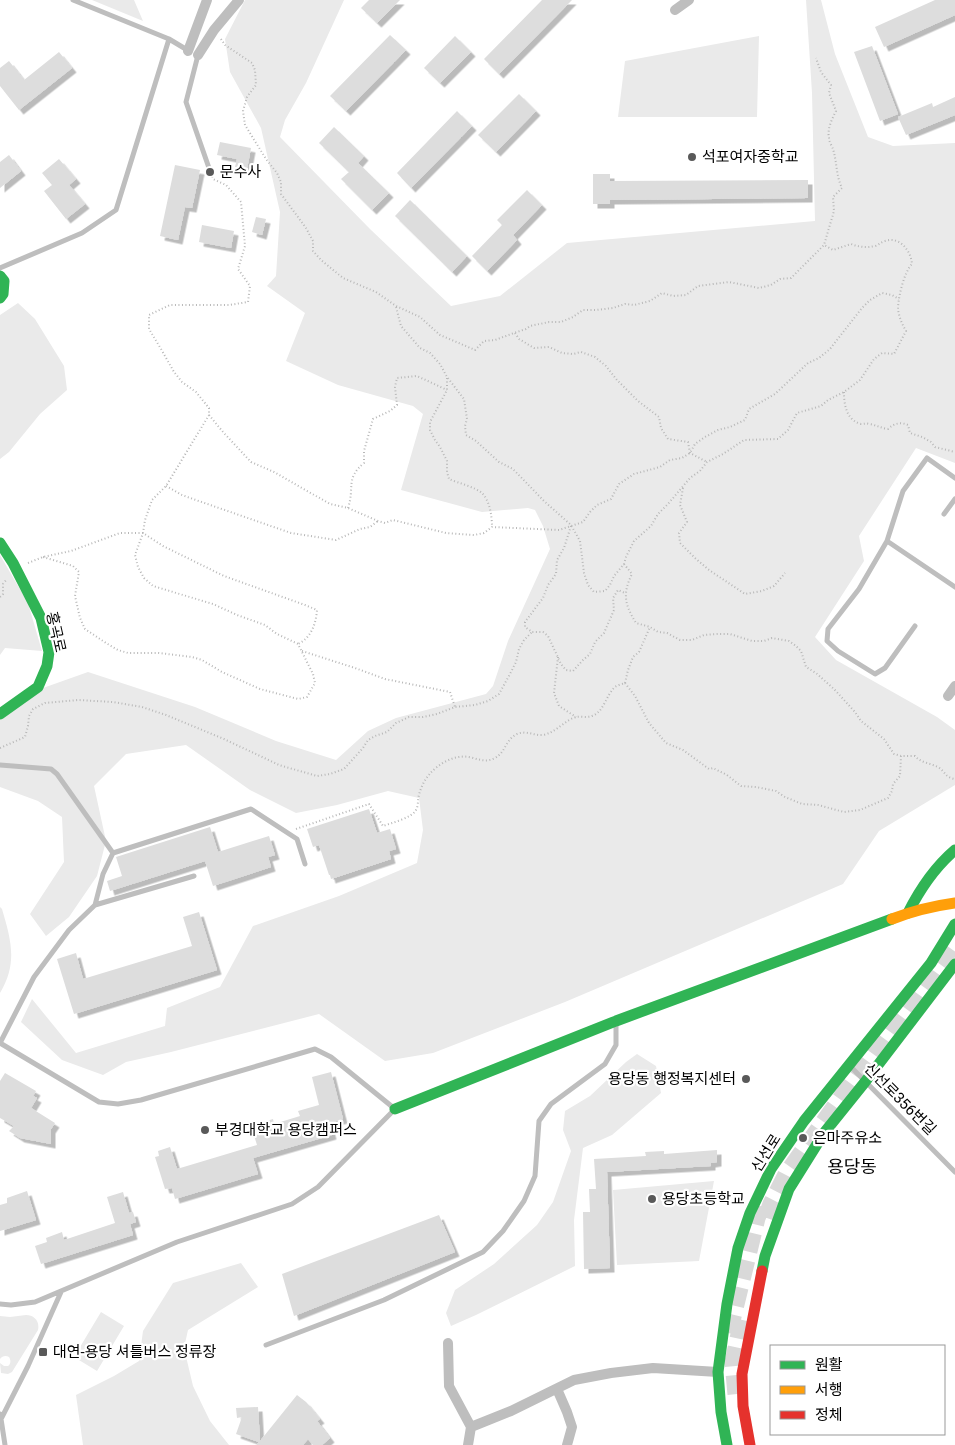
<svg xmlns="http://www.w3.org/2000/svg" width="955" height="1445" viewBox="0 0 955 1445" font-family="Roboto,'Noto Sans KR',sans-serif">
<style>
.green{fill:#eaeaea}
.building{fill:#ddd;filter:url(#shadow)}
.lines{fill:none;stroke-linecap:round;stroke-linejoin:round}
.highway-tunnel{stroke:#d9d9d9;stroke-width:19;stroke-dasharray:19 9;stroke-linecap:butt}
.path{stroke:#b8b8b8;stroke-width:2;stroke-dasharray:1 2.5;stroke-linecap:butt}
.lane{stroke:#bebebe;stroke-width:5}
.street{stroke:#bebebe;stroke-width:10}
.fast{stroke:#30b455;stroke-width:11}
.slow{stroke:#ff9f0a;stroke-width:11}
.jam{stroke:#e5322d;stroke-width:11}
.poi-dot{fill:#595959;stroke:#fff;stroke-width:2}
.labels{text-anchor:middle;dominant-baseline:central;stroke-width:4.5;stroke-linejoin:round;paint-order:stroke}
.poi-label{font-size:15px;fill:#000;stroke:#fff;text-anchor:start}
.street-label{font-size:15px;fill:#000;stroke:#fff}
.quarter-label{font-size:18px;fill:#000;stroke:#fff}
</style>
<defs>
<filter id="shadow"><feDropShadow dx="4.5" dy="4.5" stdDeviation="0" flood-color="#0004"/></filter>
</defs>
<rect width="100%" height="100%" fill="#fff"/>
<path class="green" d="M92,0H134L143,21Z
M245,0H344L306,83L285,120L280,137L370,229L451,306L500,296L567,243L815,221L812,93L806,0H821L835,54L868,137L893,146L955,143V463L916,448L859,536L864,561L815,637L836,660L937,717L955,730V785L879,831L843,884L565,1002L433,1053L385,1061L319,1014L171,1052L126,1062L103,1075L62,1060L21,1022L32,999L76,1053L165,1026L167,1008L220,987L253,926L339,896L417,863L423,830L419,798L388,791L337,805L296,813L250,790L186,745L126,754L94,786L106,841L97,876L69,917L46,936L30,914L64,862L62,817L38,801L0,787V717L43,688L88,672L195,707L276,741L336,760L368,731L396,718L486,694L493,686L508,641L550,549L543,526L535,510L528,508L482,512L401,490L423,414L413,406L338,385L286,361L305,313L267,286L276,276L280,212L261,128L230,72L225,39Z
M759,36L757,117H618L625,61Z
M18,303L35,319L64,366L67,390L40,414L9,452L0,459V315Z
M0,555L28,603L42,651L5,648L0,655Z
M0,907L2,909C11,940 18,963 0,993Z
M637,1054L656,1066L661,1093L612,1135L583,1148L574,1220L575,1266L476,1315L451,1326L446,1313L455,1290L494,1264L537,1225L553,1202L571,1151L563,1130L565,1111L590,1096L626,1062Z
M714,1181L699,1261L617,1265L613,1190Z
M241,1263L258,1287L188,1330L184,1348L193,1386L210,1421L229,1445H83L76,1395L114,1376L139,1361L143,1331L173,1283Z
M101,1312L124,1326L97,1371L74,1357Z
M26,1315C34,1315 40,1321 38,1330L12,1372L8,1374L1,1373L0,1363L4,1366H8C11,1364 11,1360 9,1357C6,1355 2,1356 0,1359V1316L10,1317Z"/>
<path class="building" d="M369,0H400L377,23L361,8Z
M542,0H572L499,74L484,59Z
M935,0H955V15L884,47L875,27Z
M390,35L406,50L346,111L330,96Z
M455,36L471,52L440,83L424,68Z
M872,46L898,114L880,121L854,52Z
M59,52L72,68L19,110L0,86V68L9,61L24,80Z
M519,94L536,111L496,152L478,135Z
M955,97V115L906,135L898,117L932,103L933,107Z
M457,111L472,126L411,188L397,173Z
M334,127L364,156L358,163L389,193L372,210L341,179L349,172L319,143Z
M220,142L251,148L247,169L235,167L237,159L217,155Z
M9,155L21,171L0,188V162Z
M59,159L76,179L69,185L85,204L66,219L44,191L52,185L42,173Z
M175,165L200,170L192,208L185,207L178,240L160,236Z
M593,174H610V181L808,180V198L610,200V204H593Z
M527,190L542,205L513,235L517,240L487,271L472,256L502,225L497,220Z
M410,200L467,256L452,272L395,216Z
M256,217L266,219L262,235L252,232Z
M202,225L234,231L231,248L199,242Z
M369,809L377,833L390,829L396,849L389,851L391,859L331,879L330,875H329L319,845L313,847L307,829Z
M210,827L218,852L269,836L275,855L268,857L271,867L213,886L205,861L110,891L107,881L122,876L116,857Z
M199,912L217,970L74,1014L57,959L76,953L83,979L192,946L183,917Z
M331,1072L343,1119L329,1123L332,1135L253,1158L258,1174L175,1199L172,1188L165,1189L155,1157L159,1156L158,1151L170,1147L177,1169L257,1145L251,1126L273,1119L274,1124L300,1116L298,1111L319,1105L312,1077Z
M5,1073L36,1091L33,1096L37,1098L31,1108L55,1123L51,1129V1144L20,1138L9,1131L14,1126L0,1118V1081Z
M717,1150V1162L711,1163V1166L607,1172L610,1268L584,1269L583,1212H590L589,1189H596L594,1159L646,1156L645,1152L664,1151V1154Z
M27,1191L36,1220L0,1231V1205L7,1203V1198Z
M123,1192L129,1213L133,1212L136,1222L130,1224L133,1235L41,1264L35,1246L47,1242L46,1238L62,1232L64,1240L115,1223L107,1197Z
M439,1215L455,1252L294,1316L282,1274Z
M297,1395L306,1402L320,1419L317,1421L330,1438L322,1445H313L308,1439L303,1445H256L259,1442L236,1434L242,1417L237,1418L236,1408L258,1407L260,1441Z"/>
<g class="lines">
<path class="highway-tunnel" d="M767,1218L772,1204L788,1173L955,941
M728,1333L756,1218L764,1198
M737,1394L734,1362L744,1316"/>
<path class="path" d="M221,39L225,45L252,63L255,70L256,85L247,97L243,111L245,125L266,159L277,173L281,182V194L306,228L313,241V251L321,260L343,278L376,292L396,306L420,317L440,335L475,350L484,341L495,340L514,333L526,329L530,326L549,322H561L573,317L583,310H596L613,308L625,304L634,305L650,301L662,293L673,296L686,295L698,286L729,282L759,288L771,285L780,279L791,278L824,245L834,211L833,197L842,188C836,176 837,162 833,149C832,146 829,142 829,138C827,129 832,119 836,111L829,93L831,85L821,72L816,58
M396,307L401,326L420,348L430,353L440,364L447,377L464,399L467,419L465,426L466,435L476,441L499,462L513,469L544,501L571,525L580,541L584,573L588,585L594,592L605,591L610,585L614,576L624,564L626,557L634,541L651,526L658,514L668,504L690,478L700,471L707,462L723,454L744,440L778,439L788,430L797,413L821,406L828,400L844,392L860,380L874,359L882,353L894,354L906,331C902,324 899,317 898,309C898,298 904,272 912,264C911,251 900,236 885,241C881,242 879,245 875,246C866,248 859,247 851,244L833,250L824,245
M515,333L519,339L534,348L549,347L562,353L573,354L581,352L595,357L606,366L617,380L638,401L659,417L661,428L668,439L688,442L690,453L707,462
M447,378V390L430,422V430L435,440L440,447L447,461V472L449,479C458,483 475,487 482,493C490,501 492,517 492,527
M844,392C844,404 846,420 861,424C864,424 866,423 869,424C876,425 881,428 888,429C894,423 901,422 908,425L910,433L922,437L931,442L935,447L955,452
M209,415L223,432L251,462L274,472L330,504L348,508L378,521L385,523L393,520L446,533L474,535L484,533L492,527L559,530L583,522L590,512L597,505L611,499L619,484L634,474L660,467L670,460L682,458L690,453L695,444L705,437L718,430L730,427L745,420L749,409L775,394L808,363L819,358L830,349L862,308L870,300L882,293L892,295L899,299
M166,486L182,495L193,499L291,533L336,540L360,529L370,527L378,521
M683,488L680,505L687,522L679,533L680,543L695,558L709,570L745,594L762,591L774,586L785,573
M348,508C355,487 345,479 364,463V451L373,419L390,411L397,405L395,387L397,378L417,376L447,390
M571,526L564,548L557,560L556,574L548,585L543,598L525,622V627L532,632H543L548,636L561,664L566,670L573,671L583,660L590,654L595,642L604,633L614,610L613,598L618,590L625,593
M43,557L73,566L79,572L75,596L80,618L85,629L106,643L118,650L128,653H159L192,657L202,660L222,672L260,689L298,699L307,697L315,683L313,674L298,644L277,634L265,625L237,615L213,604L153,586L144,578L138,567L135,555L143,533L145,520L152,500L166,486L209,415V408L196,392L182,382L174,372L161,349L149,329V315L170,305H229L248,302L250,286L238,269L245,246L241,202L226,185L213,179L211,174
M28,563L43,557L71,551L120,533H143L163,546L224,576L305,605L317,610C316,624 311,638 298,644
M624,564L632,574C622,594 625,605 636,623L650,627L658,632L667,633L680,640H692L704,635L717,634H730L752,641H764L772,638L789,641L796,646L801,651L806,667L816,673L834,689L855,712L861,721L884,739L894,754L901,756H915C921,763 930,763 938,767C946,772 944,777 955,779
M0,597L3,594V584L7,579
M302,651L355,668L385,679L450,692L455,707
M558,657L554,693L559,706L576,717
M625,683L635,696L649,723L666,743L683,750L709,769L713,768L727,775L741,786L756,787L776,791L785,797L802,804L818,805L844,812L860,810L888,798L892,791L893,784L900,776L901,756
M625,683L628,670L633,657L639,652L650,627
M0,748L25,737L28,726L29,716L33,709L45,703L78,700L113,702L142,707L166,715L224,739L279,765L317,776L330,774L344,769L363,748L368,740L375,736L387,732L396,723L409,717H423L437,714L455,707L475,705L488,701L499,694L510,674L516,662L519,649L524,640L532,632
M296,829L369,804L383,826C391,823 412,818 416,810C418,807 418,802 418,799C421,785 426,776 437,767C446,760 458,755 469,757C478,759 486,763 495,758C506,752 505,740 517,734C527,730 534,736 543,735C557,732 565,720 576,717C581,716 587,718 592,716C604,712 606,695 615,687C618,685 622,684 625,683"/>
<path class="lane" d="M73,0L169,39L189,51
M197,54L198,55L186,102L209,168
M0,268L82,233L116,210L169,39
M955,478L927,458L903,491L887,541L955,587
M944,514L955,499
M887,541L859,589L828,629L827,641L838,651L875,674L885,668L915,626
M0,765L51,769L57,774L113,853
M95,905L103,874L113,853L251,809L297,839L305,864
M0,1043L34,977L69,930L95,905L194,876
M851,1067L955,1172
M0,1304L11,1305L35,1302L177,1242L292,1204L318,1187L395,1109L331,1057L315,1049L141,1100L118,1104L99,1102L0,1043
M266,1345L384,1300L483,1252L503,1231L524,1201L535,1176L539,1121L551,1104L605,1064L616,1045V1024
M0,1414L1,1419L28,1366L61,1292
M1,1419L5,1445"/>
<path class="street" d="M675,10L689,0
M188,51L207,0
M198,55L214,30L239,0
M948,696L955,686
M448,1343L449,1386L471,1427
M557,1389L567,1412L572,1427L567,1445
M471,1427L511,1411L574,1380L611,1373L653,1368L718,1372
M468,1445L471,1427"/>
<path class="fast" d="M0,276L4,281L3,294L0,298
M0,543L13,563L41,618L49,652L47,666L38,687L0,714
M908,913C920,889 934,868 955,850
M395,1109L616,1021L892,919
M762,1271L765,1256L789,1189L824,1133L865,1082L955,964
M727,1445L721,1412L718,1372L727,1304L738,1248L750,1213L771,1169L804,1121L931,963L955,924"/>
<path class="slow" d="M892,919C913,911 933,906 955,903"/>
<path class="jam" d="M750,1445L743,1406L742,1374L762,1271"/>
</g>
<g class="poi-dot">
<circle cx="692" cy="157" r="5"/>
<circle cx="210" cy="172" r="5"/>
<circle cx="746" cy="1079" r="5"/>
<circle cx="205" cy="1130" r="5"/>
<circle cx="803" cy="1138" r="5"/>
<circle cx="652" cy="1199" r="5"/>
<rect x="38" y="1347" width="10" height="10" rx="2.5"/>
</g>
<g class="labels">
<g class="poi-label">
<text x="702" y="157">석포여자중학교</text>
<text x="220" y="172">문수사</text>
<text x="736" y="1079" text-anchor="end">용당동 행정복지센터</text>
<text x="215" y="1130">부경대학교 용당캠퍼스</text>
<text x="813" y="1138">은마주유소</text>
<text x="662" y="1199">용당초등학교</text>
<text x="53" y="1352">대연-용당 셔틀버스 정류장</text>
</g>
<g class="street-label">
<text transform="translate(56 632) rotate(77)">홍곡로</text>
<text transform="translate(900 1099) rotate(45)">신선로356번길</text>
<text transform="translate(766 1153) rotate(-58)">신선로</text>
</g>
<g class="quarter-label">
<text x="852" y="1166">용당동</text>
</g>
</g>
<rect x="770" y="1345" width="175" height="90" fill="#ffffff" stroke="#999999"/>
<rect x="780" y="1361" width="25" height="8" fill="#30b455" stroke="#999999"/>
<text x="815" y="1370" font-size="15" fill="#000000">원활</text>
<rect x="780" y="1386" width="25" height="8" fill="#ff9f0a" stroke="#999999"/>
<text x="815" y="1395" font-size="15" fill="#000000">서행</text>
<rect x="780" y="1411" width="25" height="8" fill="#e5322d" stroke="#999999"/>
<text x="815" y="1420" font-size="15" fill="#000000">정체</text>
</svg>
